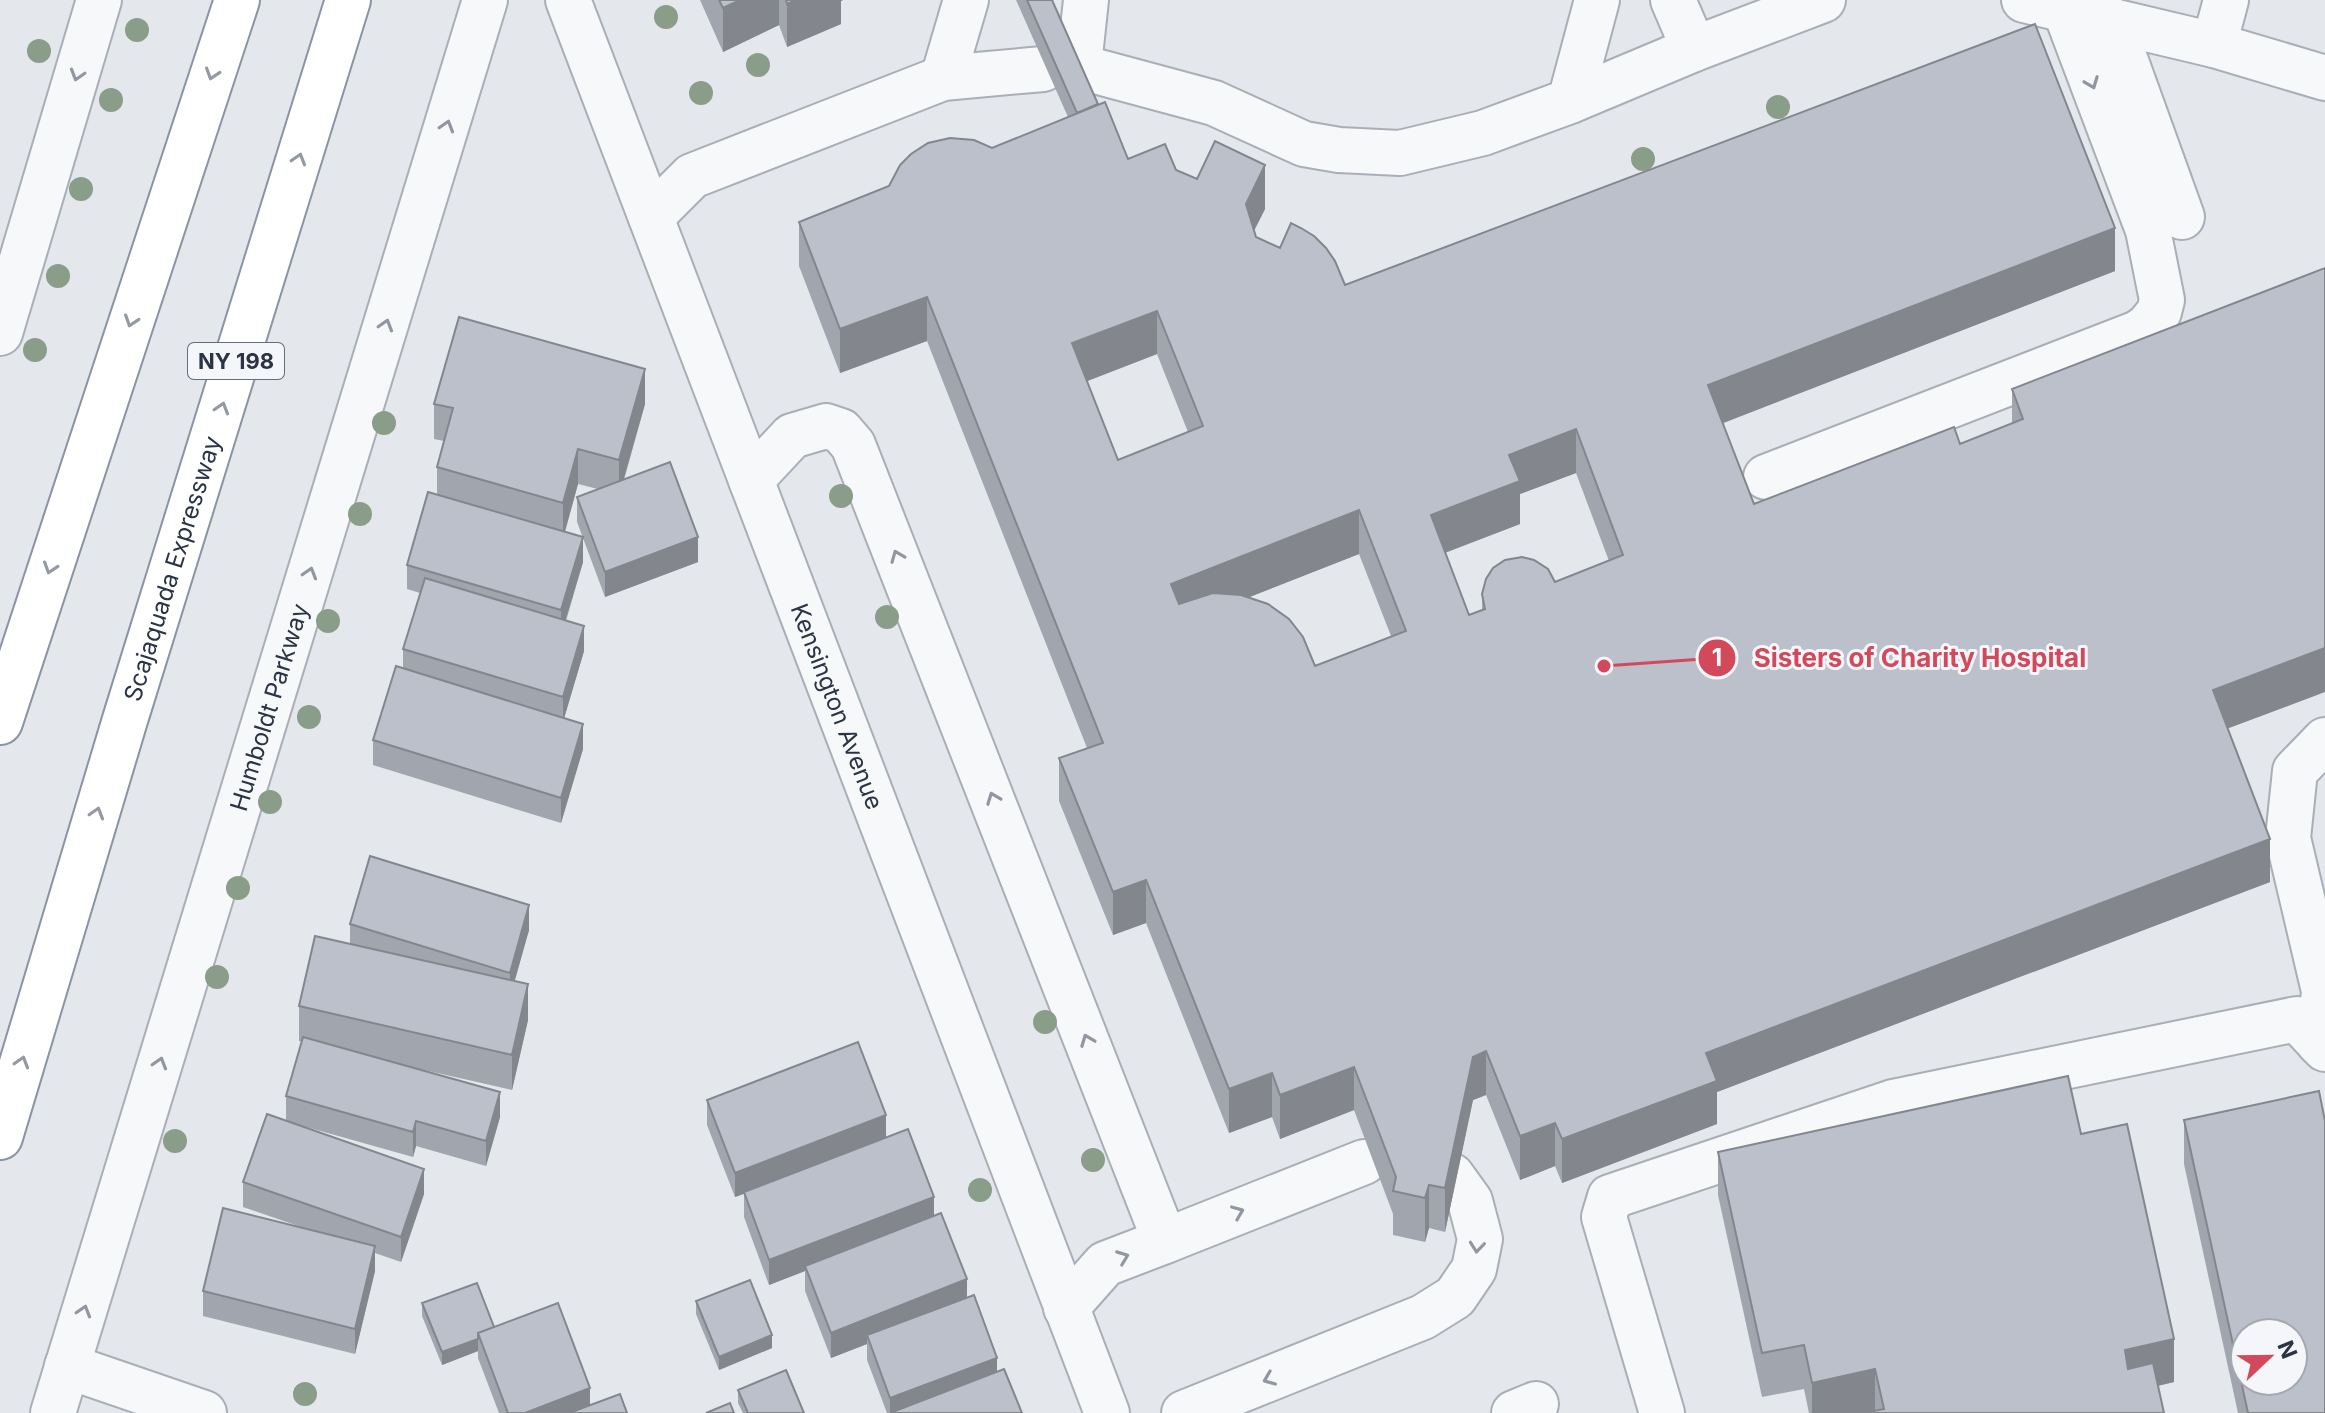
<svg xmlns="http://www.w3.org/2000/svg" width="2325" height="1413" viewBox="0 0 2325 1413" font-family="Inter,sans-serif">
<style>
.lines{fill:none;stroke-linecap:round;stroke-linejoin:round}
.minor-casing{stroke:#a9aeb7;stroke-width:48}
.highway-casing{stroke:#8b94a3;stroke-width:48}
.minor{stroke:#f7f8fa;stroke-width:44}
.highway{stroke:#fff;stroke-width:44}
.tree{fill:#899d89}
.wall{fill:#a1a5ae;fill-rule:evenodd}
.shaded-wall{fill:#83868d}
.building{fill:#bbc0ca;stroke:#83868d;stroke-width:2;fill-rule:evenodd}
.oneway{stroke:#959aa2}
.oneway2{stroke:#9196a0}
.labels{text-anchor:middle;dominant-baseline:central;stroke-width:6;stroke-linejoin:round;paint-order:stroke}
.shield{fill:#f4f6f9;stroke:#676e7b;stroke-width:2}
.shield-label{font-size:22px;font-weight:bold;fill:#2b3445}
.street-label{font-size:24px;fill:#2b3445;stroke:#f4f6f9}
.leader{fill:none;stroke:#d1495b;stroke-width:3}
.callout-dot{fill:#d1495b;stroke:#f4f6f9;stroke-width:3}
.mark-label{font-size:24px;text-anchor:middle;font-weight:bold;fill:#fff}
.callout-label{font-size:26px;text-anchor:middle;font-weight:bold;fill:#d1495b;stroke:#f4f6f9;stroke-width:6;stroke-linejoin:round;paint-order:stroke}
</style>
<rect width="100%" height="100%" fill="#e4e7ec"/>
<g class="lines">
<g class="minor-casing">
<g id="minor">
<path id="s1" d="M568,0L1107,1413"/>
<path d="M1673,0L1694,49"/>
<path d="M2024,0L2214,45"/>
<path d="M2226,0L2214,45L2325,78"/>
<path d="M2111,20L2182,217"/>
<path d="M1073,65L1214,103L1304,144L1339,150L1400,153L1483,133L1570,101L1694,49L1823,0"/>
<path d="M1079,65L1086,0"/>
<path d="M943,78L966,0"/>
<path d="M1570,101L1597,0"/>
<path d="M651,217L692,176L943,78L1043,69"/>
<path d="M0,333L99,0"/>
<path d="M1766,477L2138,333L2148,326L2159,312L2162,300L2148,230L2065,10"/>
<path d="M751,480L792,436L826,426L841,431L853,445L1165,1241L1105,1264L1066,1308"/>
<path d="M2319,1043L2324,991L2288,838L2295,771L2325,740"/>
<path d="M1165,1241L1364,1162"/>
<path d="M67,1366L204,1413"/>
<path id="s2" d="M53,1413L485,0"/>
<path d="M1184,1413L1423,1317L1455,1297L1474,1269L1480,1239L1470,1201L1452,1176"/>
<path d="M1514,1413L1536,1404"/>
<path d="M1662,1413L1604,1217L1610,1197L1893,1102L2297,1019L2325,1049"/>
</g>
</g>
<g class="highway-casing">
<g id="highway">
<path d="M0,722L237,0"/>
<path id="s3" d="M0,1137L124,723L348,0"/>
</g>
</g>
<use href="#minor" class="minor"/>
<use href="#highway" class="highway"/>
</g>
<g class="tree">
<circle cx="666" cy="17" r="12"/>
<circle cx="137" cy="30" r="12"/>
<circle cx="39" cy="51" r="12"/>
<circle cx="758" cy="65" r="12"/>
<circle cx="701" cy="93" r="12"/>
<circle cx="111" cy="100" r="12"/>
<circle cx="1778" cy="107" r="12"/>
<circle cx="1643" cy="159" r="12"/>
<circle cx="81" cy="189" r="12"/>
<circle cx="58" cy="276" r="12"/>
<circle cx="35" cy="350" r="12"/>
<circle cx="384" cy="423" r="12"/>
<circle cx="841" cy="496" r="12"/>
<circle cx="360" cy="514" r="12"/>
<circle cx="887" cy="617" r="12"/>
<circle cx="328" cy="621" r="12"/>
<circle cx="309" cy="717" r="12"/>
<circle cx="270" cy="802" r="12"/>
<circle cx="238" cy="888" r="12"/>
<circle cx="217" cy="977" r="12"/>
<circle cx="1045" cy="1022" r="12"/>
<circle cx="175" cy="1141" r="12"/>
<circle cx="1093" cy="1160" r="12"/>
<circle cx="980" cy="1190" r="12"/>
<circle cx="305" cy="1394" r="12"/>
</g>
<path class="wall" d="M700,0H843L841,1V24L787,47L779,25L723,52Z
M1016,0H1052L1098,104L1128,159L1176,170L1265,209L1254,230L1256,237L1345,285L2115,271L1722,423L1754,504L1960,444L2012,424V389L2228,728L2270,882L1717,1092V1124L1562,1183L1555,1166L1520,1180L1486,1095L1473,1100L1445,1232L1429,1228L1425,1242L1393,1235V1214L1354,1110L1280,1139L1272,1117L1229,1133L1146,923L1113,935L1059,801V758L1087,748L927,341L840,373L799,266V222L992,148L1068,117ZM1157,354L1188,432L1118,460L1087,381ZM1576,473L1609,561L1555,582L1482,594V610L1469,615L1445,553L1520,524V494ZM1359,554L1391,636L1315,666L1249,597Z
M434,404H645L624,480L698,562L605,597L577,522V497L598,489L578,484L565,532L583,562L566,621L584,651L564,718L583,749L561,823L373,765V740L403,668V649L420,593L407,589V565L437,495V467L444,441L434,439Z
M350,924L529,930L514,981L528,1020L512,1090L402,1065L500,1117L486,1166L416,1146L413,1157L292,1123L424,1194L401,1262L375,1253V1271L355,1354L203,1316V1291L304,1228L243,1207V1182L286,1121V1096L302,1042L299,1041V1006L350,944Z
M707,1100L886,1137L934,1216L997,1372L1022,1413H887L867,1360V1344L831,1358L805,1291V1271L769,1285L744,1217V1194L735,1197L707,1125Z
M2184,1120L2325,1413H2238L2184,1164Z
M2081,1134L2174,1382L2158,1386L2164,1413H1809L1804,1389L1762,1397L1718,1195V1152Z
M696,1301L772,1348L719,1370L696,1314Z
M422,1303L494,1327L590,1405L627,1413H499L478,1358V1351L442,1365L422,1316Z
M738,1390L804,1413H743L738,1403Z"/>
<path class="shaded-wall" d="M740,0H779V25L723,52V8Z
M796,0H843L841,1V24L787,47V4Z
M1265,165V209L1246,247V204Z
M2115,228V271L1708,429V385Z
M927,297V341L840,373V329Z
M1157,311V354L1072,387V343Z
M645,369V404L619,495V460Z
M1576,429V473L1520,494V524L1431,558V515L1509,455Z
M578,449V484L563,538V503Z
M1359,510V554L1171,628V584Z
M583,537V562L561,635V610Z
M698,537V562L605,597V572Z
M584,626V651L563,722V697Z
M2325,648V692L2213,734V690Z
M583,724V749L561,823V798Z
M2270,839V882L1717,1092V1124L1562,1183V1139L1706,1053Z
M1146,880V923L1113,935V892Z
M529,905V930L510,998V973Z
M528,984V1020L512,1090V1055Z
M1486,1051V1095L1473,1100L1445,1232V1188L1473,1057Z
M1354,1067V1110L1280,1139V1095Z
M1272,1073V1117L1229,1133V1089Z
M500,1092V1117L486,1166V1141Z
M886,1115V1140L735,1197V1173Z
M416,1121V1146L413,1157V1132Z
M1555,1123V1166L1520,1180V1136Z
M424,1169V1194L401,1262V1237Z
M1429,1185V1228L1425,1242V1198Z
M934,1197V1221L805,1266V1271L769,1285V1260Z
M375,1246V1271L355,1354V1329Z
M967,1279V1304L867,1335V1344L831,1358V1333Z
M772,1335V1348L719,1370V1357Z
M478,1339V1351L442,1365V1352Z
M2174,1339V1382L2125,1393V1350Z
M997,1358V1383L890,1413V1398Z
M1875,1369V1413H1812V1383Z
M590,1388V1413H525Z"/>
<path class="building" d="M719,0H740L723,8Z
M786,0H796L787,4Z
M1027,0H1052L1098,104L1077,113Z
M2035,24L2115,228L1708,385L1754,504L1954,427L1960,444L2023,419L2012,389L2325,268V648L2213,690L2270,839L1706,1053L1717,1081L1562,1139L1555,1123L1520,1136L1486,1051L1473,1057L1445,1188L1429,1185L1425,1198L1393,1191L1396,1177L1354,1067L1280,1095L1272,1073L1229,1089L1146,880L1113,892L1059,758L1103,743L927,297L840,329L799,222L889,186L900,165L911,154L928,143L950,138L974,140L992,148L1105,102L1128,159L1165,144L1176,170L1197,179L1215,141L1265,165L1246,204L1256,237L1280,248L1291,223L1301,228L1314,236L1326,248L1335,261L1345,285ZM1157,311L1203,426L1118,460L1072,343ZM1576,429L1623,555L1555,582L1548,569L1534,560L1522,557L1505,560L1493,568L1486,579L1482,594L1485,609L1469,615L1431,515L1520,481L1509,455ZM1359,510L1406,631L1315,666L1303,637L1289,619L1268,604L1241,595L1213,593L1179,604L1171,584Z
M459,317L645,369L619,460L578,449L563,503L437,467L453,408L434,404Z
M670,462L698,537L605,572L577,497Z
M428,492L583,537L561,610L407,565Z
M425,578L584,626L563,697L403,649Z
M396,666L583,724L561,798L373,740Z
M370,856L529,905L510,973L350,924Z
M315,936L528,984L512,1055L299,1006Z
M303,1037L500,1092L486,1141L416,1121L413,1132L286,1096Z
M858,1042L886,1115L735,1173L707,1100Z
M2068,1076L2081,1134L2127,1124L2174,1339L2125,1350L2128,1369L2153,1363L2164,1413H1864L1884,1409L1875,1369L1812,1383L1804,1345L1762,1353L1718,1152Z
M2319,1091L2325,1121V1413H2248L2184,1120ZM2245,1333H2293V1381H2245Z
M267,1114L424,1169L401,1237L243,1182Z
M908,1129L934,1197L769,1260L744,1192Z
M223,1208L375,1246L355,1329L203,1291Z
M941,1213L967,1279L831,1333L805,1266Z
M750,1280L772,1335L719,1357L696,1301Z
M477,1283L494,1327L478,1333V1339L442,1352L422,1303Z
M974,1295L997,1358L890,1398L867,1335Z
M558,1303L590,1388L525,1413H508L478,1333Z
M1004,1369L1022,1413H890Z
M786,1370L804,1413H748L738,1390Z
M620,1394L627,1413H569Z
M730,1403L734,1413H706Z"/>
<defs><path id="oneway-chevron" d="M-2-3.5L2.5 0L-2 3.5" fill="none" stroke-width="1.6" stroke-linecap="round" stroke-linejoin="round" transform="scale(2)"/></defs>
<g class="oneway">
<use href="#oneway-chevron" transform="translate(212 74) rotate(108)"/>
<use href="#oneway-chevron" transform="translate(299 159) rotate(-73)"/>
<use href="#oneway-chevron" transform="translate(131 321) rotate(108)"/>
<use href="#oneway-chevron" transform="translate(222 408) rotate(-73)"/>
<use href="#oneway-chevron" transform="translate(50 568) rotate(108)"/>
<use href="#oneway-chevron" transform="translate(97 813) rotate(-73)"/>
<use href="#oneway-chevron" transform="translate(22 1062) rotate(-73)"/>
</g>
<g class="oneway2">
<use href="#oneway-chevron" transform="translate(77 75) rotate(107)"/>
<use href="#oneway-chevron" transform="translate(2092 83) rotate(69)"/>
<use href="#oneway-chevron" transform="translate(447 126) rotate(-73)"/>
<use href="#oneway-chevron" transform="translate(386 325) rotate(-73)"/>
<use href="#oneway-chevron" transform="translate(897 556) rotate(-112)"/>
<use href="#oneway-chevron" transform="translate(310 573) rotate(-73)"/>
<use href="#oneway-chevron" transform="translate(993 798) rotate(-111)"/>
<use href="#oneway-chevron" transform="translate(1087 1040) rotate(-111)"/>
<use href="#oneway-chevron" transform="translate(160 1063) rotate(-73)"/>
<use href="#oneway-chevron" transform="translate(1238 1212) rotate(-22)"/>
<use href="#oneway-chevron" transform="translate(1477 1247) rotate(96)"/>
<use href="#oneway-chevron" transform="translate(1123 1257) rotate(-21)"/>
<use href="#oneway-chevron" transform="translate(84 1311) rotate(-73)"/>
<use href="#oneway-chevron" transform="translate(1269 1379) rotate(158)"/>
</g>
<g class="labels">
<rect class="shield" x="188" y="343" width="96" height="36" rx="6"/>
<g class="shield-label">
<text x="236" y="361">NY 198</text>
</g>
<g class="street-label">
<text stroke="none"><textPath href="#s3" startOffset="594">Scajaquada Expressway</textPath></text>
<text stroke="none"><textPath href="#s2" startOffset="738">Humboldt Parkway</textPath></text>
<text stroke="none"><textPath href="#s1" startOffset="756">Kensington Avenue</textPath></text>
</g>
</g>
<path class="leader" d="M1604 666L1717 658"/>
<g class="callout-dot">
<circle cx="1604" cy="666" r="8"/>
<circle cx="1717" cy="658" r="20"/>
</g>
<g class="mark-label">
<text x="1717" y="666">1</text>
</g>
<g class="callout-label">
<text x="1920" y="667">Sisters of Charity Hospital</text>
</g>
<g transform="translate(2269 1357) rotate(68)"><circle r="38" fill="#f4f6f9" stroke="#a4a8b1" stroke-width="2"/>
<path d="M0-6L14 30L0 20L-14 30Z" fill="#d1495b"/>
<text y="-12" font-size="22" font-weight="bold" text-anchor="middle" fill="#2b3445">N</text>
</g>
</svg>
